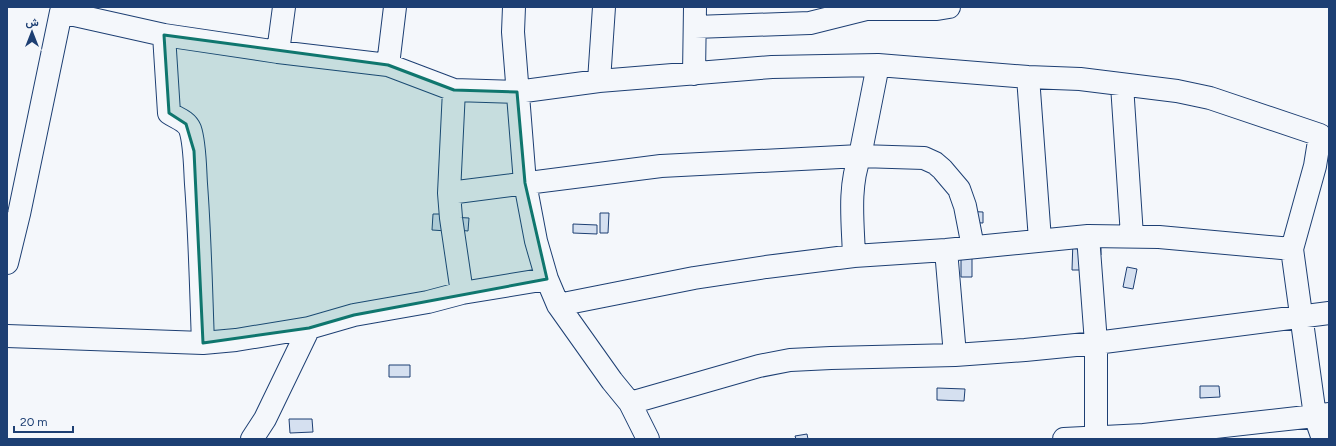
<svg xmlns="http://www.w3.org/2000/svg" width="1336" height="446" viewBox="0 0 1336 446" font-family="Figtree,Vazirmatn,sans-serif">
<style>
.building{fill:#d5e0f0;stroke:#1d3f73}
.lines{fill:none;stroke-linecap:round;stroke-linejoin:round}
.minor-casing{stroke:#1d3f73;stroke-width:24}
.minor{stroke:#f4f7fb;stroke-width:22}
.marked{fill:#0f766e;fill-opacity:0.2;stroke:#0f766e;stroke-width:3;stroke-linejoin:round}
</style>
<rect width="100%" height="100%" fill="#f4f7fb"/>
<path class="building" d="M960,211L983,212V223L960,222Z
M600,213H609L608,233H600Z
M433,214H448L447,231L432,230Z
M450,217L469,218L468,231L449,229Z
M573,224L597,225V234L573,233Z
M1073,240L1101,241V255L1097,254L1096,270H1072Z
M972,252V277H961V253Z
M1127,267L1137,269L1133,289L1123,287Z
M389,365H410V377H389Z
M1200,386H1219L1220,397L1200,398Z
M937,388L965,389L964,401L937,400Z
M289,419H312L313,432L290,433Z
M807,434L808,439H796L795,436Z"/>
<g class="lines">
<g class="minor-casing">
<path id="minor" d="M514,7L513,32L525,183L536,241L547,279L558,305L612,381L630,403L648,439
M695,27L810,23L866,9H937L949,7
M164,35L169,113C176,118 186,120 190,129C195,143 195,169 196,184C200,237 201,290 203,343
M278,52L284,7
M388,65L395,7
M878,65L860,156C848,187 853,224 854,256L946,250L1088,236L1159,237L1292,249
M694,74L695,7
M1028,77L1040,240
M599,81L604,7
M1122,85L1132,236
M454,90L449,193L451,218L462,293
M449,193L661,166L860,156L924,158L935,163L942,169L959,189L965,206L973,247
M1088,236L1096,343V437
M946,250L955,355
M7,263L19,214L61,12L164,35L278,52L388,65L454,90L517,92L599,81L772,67L878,65L1028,77L1080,79L1177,91L1210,98L1320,135L1315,166L1292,249L1315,416L1323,439
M558,305L694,278L766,267L854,256
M7,336L203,343L236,340L309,328
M630,403L759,366L790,360L831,358L955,355L1025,350L1096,343L1329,313
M252,439L265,419L309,328L354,315L428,302L462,293L547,279
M1064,439L1144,435
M1140,439L1144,435L1315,416L1328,414"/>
</g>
<use href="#minor" class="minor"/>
</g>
<path class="marked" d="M164,35L388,65L454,90L517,92L525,183L547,279L354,315L309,328L203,343L194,151L186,124L169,113Z"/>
<rect width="1336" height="446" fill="none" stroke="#1d3f73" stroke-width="16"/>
<g transform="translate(32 32)" stroke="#f4f7fb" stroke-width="3" paint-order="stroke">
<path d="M0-3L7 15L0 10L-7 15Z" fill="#1d3f73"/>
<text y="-6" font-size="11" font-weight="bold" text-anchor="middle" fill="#1d3f73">ش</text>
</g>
<path d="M14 426v6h59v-6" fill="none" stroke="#1d3f73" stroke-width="2"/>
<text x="20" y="426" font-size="12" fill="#1d3f73" stroke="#f4f7fb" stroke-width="3" paint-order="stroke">20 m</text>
</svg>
